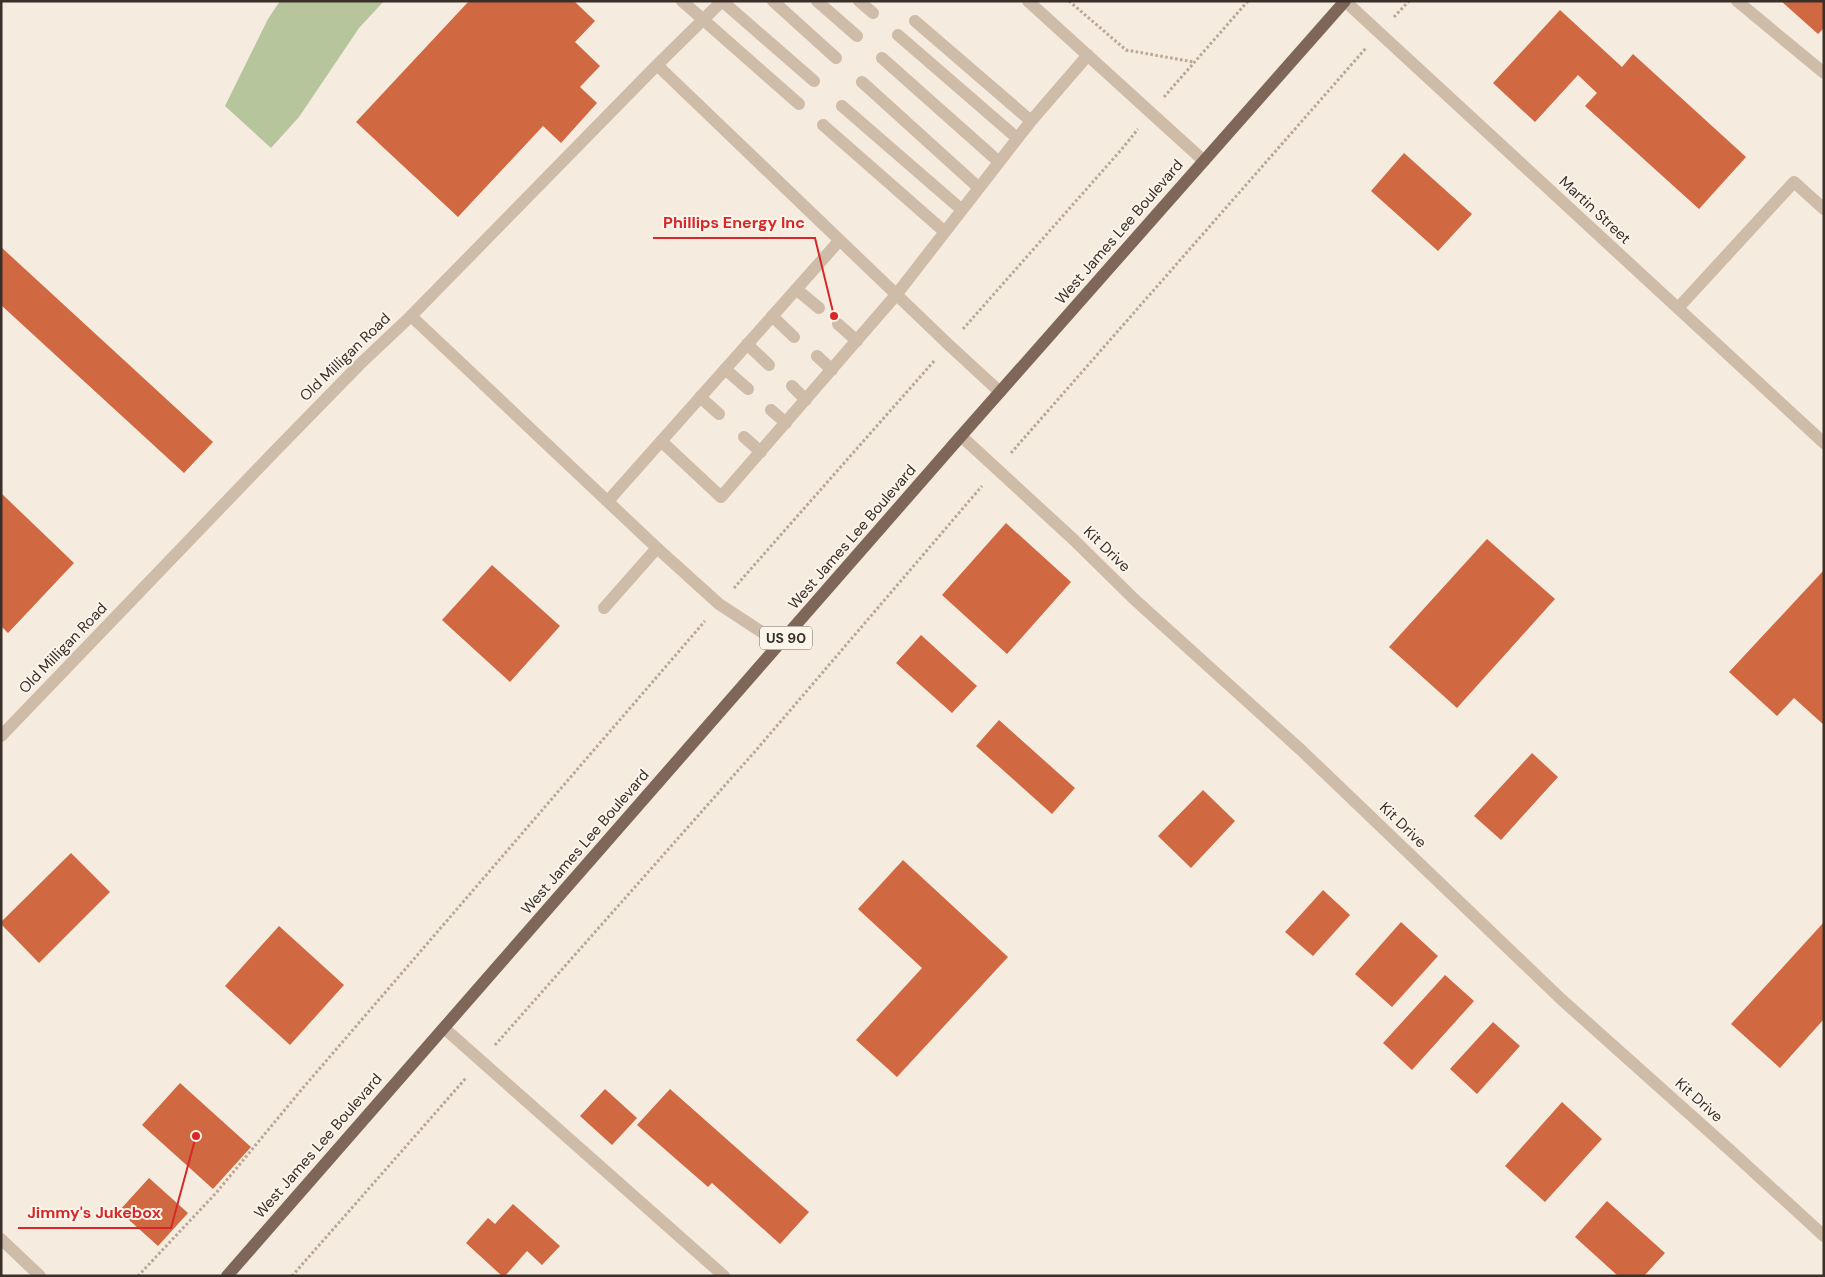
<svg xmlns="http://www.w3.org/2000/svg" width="1825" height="1277" viewBox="0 0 1825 1277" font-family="'DM Sans',sans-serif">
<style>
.green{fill:#b6c59c}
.building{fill:#d06941}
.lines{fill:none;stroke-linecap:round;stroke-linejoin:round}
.path{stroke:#baa592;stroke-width:3;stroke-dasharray:2.5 2.5;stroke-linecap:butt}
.service{stroke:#cebba8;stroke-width:12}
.minor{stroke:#cebba8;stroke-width:12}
.primary{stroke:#7e6759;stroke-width:12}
.labels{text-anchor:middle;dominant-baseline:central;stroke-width:4;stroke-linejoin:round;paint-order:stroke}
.shield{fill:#fbf5eb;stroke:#746a63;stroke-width:1}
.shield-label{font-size:14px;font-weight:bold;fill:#3a2f29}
.street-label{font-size:15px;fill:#3a2f29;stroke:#fbf5eb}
.leader{fill:none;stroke:#d62828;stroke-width:2}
.callout-dot{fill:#d62828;stroke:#fbf5eb;stroke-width:2}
.callout-label{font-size:16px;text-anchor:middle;font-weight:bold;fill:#d62828;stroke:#fbf5eb;stroke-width:4;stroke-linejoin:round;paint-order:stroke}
</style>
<rect width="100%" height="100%" fill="#f5ebde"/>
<path class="green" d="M280,1H384L359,28L299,117L271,148L225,106L268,19Z"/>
<path class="building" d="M469,1H574L595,21L575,42L600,66L580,87L597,103L561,143L543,126L458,217L356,122Z
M1781,1H1824V28L1818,34Z
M1560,10L1622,67L1633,54L1746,157L1699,209L1585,106L1597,93L1578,75L1535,122L1493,83Z
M1404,153L1472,214L1438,251L1371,191Z
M1,247L213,442L184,473L1,305Z
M1,493L74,563L8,633L1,626Z
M1006,523L1071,582L1007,654L942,595Z
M1487,539L1555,599L1457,708L1389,647Z
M492,565L560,626L510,682L442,620Z
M1824,570V725L1794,698L1777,716L1729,672Z
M921,635L977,686L952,713L896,663Z
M999,720L1075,788L1052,814L976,746Z
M1532,753L1558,777L1501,840L1474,816Z
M1203,790L1235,821L1191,868L1158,836Z
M71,853L110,892L39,963L1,924V922Z
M903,860L1008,957L897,1077L856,1040L922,968L858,909Z
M1323,890L1350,915L1313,956L1285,932Z
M1401,922L1438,956L1392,1007L1355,974Z
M1824,922V1019L1780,1068L1731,1024Z
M279,926L344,985L290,1045L225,986Z
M1445,975L1474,1001L1412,1070L1383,1043Z
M1493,1022L1520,1046L1477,1094L1450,1069Z
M180,1083L251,1147L213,1189L142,1125Z
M605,1089L637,1118L612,1145L580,1116Z
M670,1089L809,1212L780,1244L712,1183L708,1187L637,1125Z
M1562,1102L1602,1139L1545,1202L1505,1166Z
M149,1178L188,1213L158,1246L119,1211Z
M1607,1201L1665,1253L1644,1276H1618L1575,1237Z
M513,1204L560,1246L542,1265L527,1251L505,1276H502L466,1243L488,1218L495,1224Z"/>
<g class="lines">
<path class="path" d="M1069,1L1126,50L1194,62
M1394,17L1409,1
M1164,97L1248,1
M963,329L1121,150L1138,129
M1011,453L1366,48
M734,588L935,360
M495,1045L758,748L982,486
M138,1276L216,1193L302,1089L705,621
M292,1276L466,1078"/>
<path class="service" d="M682,1L799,104
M773,1L836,58
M817,1L857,36
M859,1L873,13
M1028,1L1204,161
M1737,1L1824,73
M915,21L1031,121L1088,55
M898,35L1017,138
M882,58L999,162
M657,65L722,1L814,81
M862,82L979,188
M842,106L962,210
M823,125L945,232
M796,289L819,308
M1678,308L1794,182L1824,209
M411,316L657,65L949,345L1000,392
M772,316L794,337
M838,324L857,341
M747,344L769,365
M817,356L832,370
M725,369L748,389
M792,386L806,400
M700,397L719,414
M771,410L786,423
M744,437L761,452
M661,441L721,497L896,295L1031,121
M608,501L839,241
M604,608L657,548
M444,1028L724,1276"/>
<path class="minor" d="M1345,1L1824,443
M961,436L1074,540L1134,599L1301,750L1561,999L1731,1151L1824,1236
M1,736L274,452L359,365L411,316L657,548L719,604L780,644
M1,1239L40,1276"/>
<path class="primary" d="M227,1276L961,436L1345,1"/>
</g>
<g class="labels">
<rect class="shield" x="760" y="626.5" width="52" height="23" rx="4"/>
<g class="shield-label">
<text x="786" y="638">US 90</text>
</g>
<g class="street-label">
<text transform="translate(1595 210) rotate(43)">Martin Street</text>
<text transform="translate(1119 232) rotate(-49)">West James Lee Boulevard</text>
<text transform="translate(345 357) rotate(-44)">Old Milligan Road</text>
<text transform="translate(852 537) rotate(-49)">West James Lee Boulevard</text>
<text transform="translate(1107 549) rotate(44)">Kit Drive</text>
<text transform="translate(63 648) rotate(-46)">Old Milligan Road</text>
<text transform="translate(1403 825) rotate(44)">Kit Drive</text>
<text transform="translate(585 842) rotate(-49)">West James Lee Boulevard</text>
<text transform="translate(1699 1100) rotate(42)">Kit Drive</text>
<text transform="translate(318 1146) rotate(-49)">West James Lee Boulevard</text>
</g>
</g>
<path class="leader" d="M834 316L815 238H653M196 1136L171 1228H18"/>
<g class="callout-dot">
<circle cx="834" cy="316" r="5"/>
<circle cx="196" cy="1136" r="5"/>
</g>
<g class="callout-label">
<text x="734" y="228">Phillips Energy Inc</text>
<text x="94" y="1218">Jimmy's Jukebox</text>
</g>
<rect width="1825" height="1277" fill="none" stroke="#3a2f29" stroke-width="5"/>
</svg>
